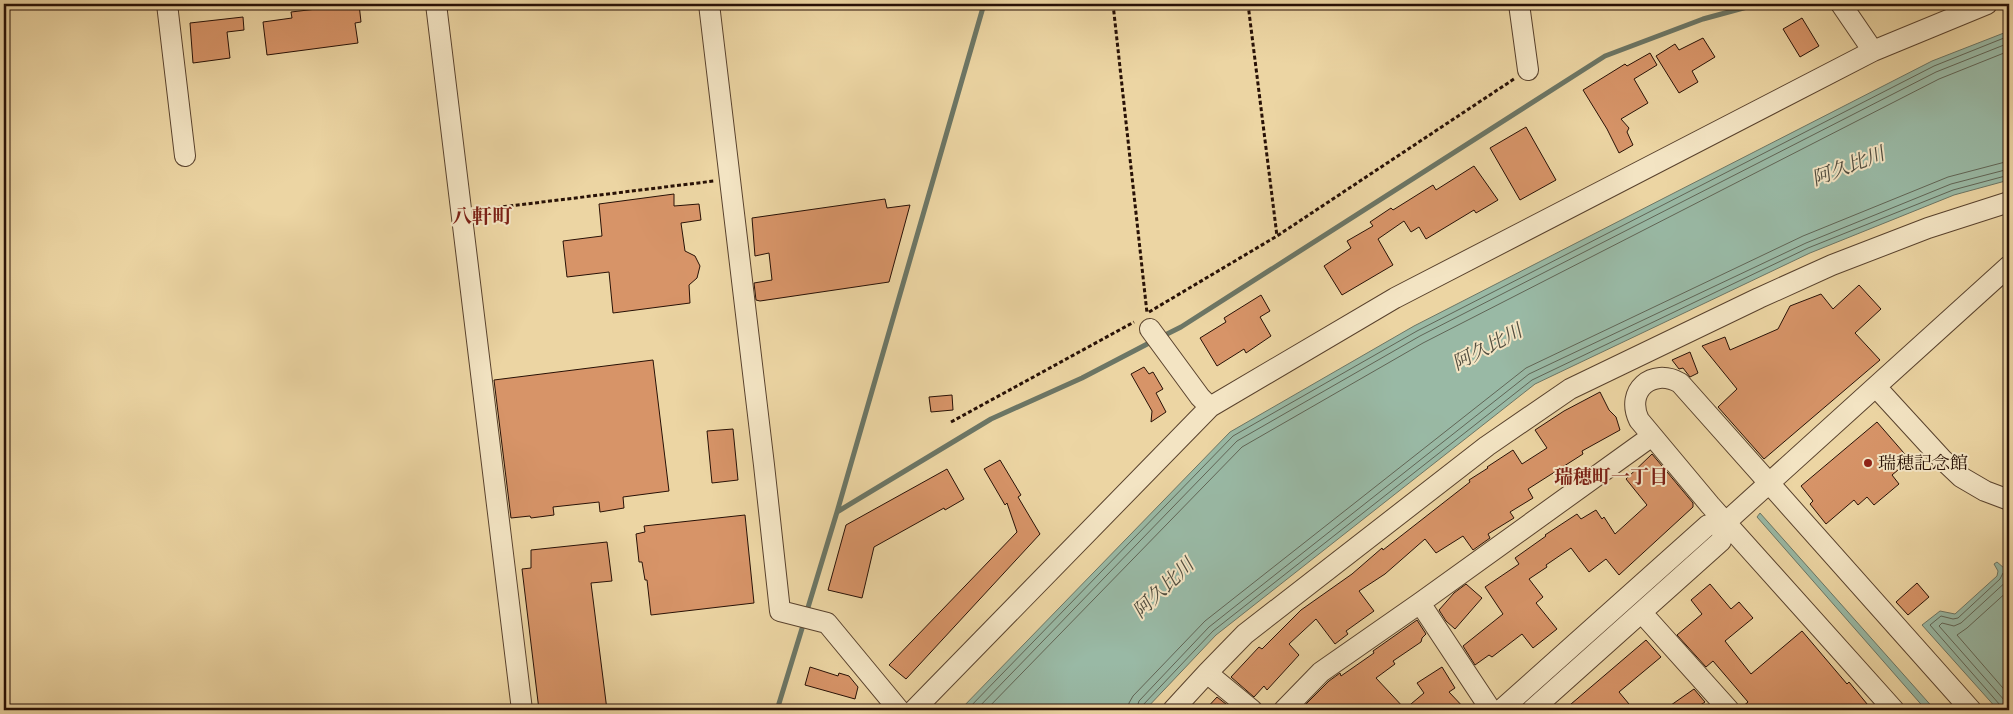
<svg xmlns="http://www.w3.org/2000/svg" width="2013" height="714" viewBox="0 0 2013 714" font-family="'Libre Caslon Text','Noto Serif JP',serif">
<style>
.water{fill:#99b9a5;stroke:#6c7665}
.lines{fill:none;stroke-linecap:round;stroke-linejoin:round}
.shore{stroke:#606556;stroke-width:1}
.stream{stroke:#6c7665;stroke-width:5}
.building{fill:#d79468;stroke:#281106}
.minor-casing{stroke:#59422d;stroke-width:22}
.path{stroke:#281106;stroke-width:3;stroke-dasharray:4 2.5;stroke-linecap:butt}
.minor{stroke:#f3e4c3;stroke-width:20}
.poi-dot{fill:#8f2418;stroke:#f3e4c3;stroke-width:2}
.labels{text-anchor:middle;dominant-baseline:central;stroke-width:4;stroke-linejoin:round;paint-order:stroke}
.poi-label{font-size:18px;fill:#281106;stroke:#f3e4c3;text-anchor:start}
.water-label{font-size:19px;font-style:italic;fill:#504c3e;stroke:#f3e4c3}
.neighbourhood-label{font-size:19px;font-weight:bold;fill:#7a1f14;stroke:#f3e4c3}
.quarter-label{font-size:20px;font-weight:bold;fill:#7a1f14;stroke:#f3e4c3}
</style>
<rect width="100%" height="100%" fill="#ecd5a3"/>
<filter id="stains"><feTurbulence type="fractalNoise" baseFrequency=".004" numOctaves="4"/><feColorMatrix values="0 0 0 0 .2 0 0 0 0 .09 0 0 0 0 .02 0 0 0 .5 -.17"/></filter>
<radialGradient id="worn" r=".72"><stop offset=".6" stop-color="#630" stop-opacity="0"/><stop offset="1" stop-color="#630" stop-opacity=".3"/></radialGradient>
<path class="water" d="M2009,31V180L1954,195L1810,253L1535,384L1216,635L1145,710H960L1230,432L1414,326L1932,61Z
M1760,513L1935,710H1926L1757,517Z
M1997,562L2004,568L2009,566V710H1998L1922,625L1940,611L1955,614L1997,576L1998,571L1994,564Z"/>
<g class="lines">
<path class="shore" d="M2009,590L1967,628L1957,635L2009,695
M967,710L1233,436L1417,331L1934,66L2009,36
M976,710L1237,441L1420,336L1936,72L2009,43
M986,710L1242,447L1423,343L1939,79L2009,51
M1128,710L1129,703L1133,696L1205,621L1526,368L1803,236L1948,177L2009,161
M1136,710L1139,701L1209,627L1529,374L1806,243L1951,184L2009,169
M1142,710L1143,705L1213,631L1532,380L1808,248L1953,190L2009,175
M2001,710L2000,705L1930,625L1941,616L1953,619L1958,618L2000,579L2003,573L2009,572
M2008,710L2005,701L1939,626L1942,623L1954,626L1961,623L2009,579"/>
<path class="stream" d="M1161,337L1181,327L1605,56L1703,19L1758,4
M837,512L984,4
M806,614L837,512L991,419L1082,378L1153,341
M777,710L804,622"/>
</g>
<path class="building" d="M359,4L361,22L355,23L358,43L267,55L263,22L292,18L291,12Z
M243,17L244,30L227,32L230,58L193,63L190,23Z
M1802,18L1819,46L1800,57L1783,29Z
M1703,38L1715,57L1692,71L1698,82L1679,93L1656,56L1675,44L1679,50Z
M1650,53L1657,65L1634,79L1648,103L1621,119L1629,128L1627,132L1633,145L1619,153L1607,129L1583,90L1625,64L1627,66Z
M1526,127L1556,180L1520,200L1490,148Z
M1474,166L1498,200L1476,213L1474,210L1426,239L1419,227L1411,232L1404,221L1378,239L1393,265L1342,295L1324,266L1351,248L1347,241L1373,226L1370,222L1391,208L1393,210L1433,185L1436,190Z
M674,194V206L699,204L701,220L681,223L685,251L695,256L700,266L697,278L689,285L690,303L613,313L609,272L567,277L563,241L602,236L599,204Z
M885,199L887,208L910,205L889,282L760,301L756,300L754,283L772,280L769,253L755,256L752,218Z
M1859,285L1881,309L1855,333L1880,360L1764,459L1718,407L1737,389L1702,346L1725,337L1730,350L1778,329L1790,306L1821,294L1833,309Z
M1261,295L1270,311L1260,317L1271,336L1246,353L1244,349L1217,366L1200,338L1226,322L1224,318Z
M1690,352L1698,373L1690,377L1683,368L1679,369L1672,360Z
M653,360L669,491L623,497L624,508L600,512L599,502L553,507L554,515L531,518L530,516L511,518L494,380Z
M1144,367L1149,374L1153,372L1163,389L1156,393L1166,412L1151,422L1152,411L1131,374Z
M1600,392L1609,410L1616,417L1620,430L1582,451L1583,454L1528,489L1533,498L1510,512L1514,518L1488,534L1490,538L1473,550L1463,536L1436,553L1425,539L1385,574L1359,591L1374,611L1346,631L1348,634L1335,644L1316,619L1289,644L1299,655L1267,690L1264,686L1254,697L1231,677L1259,647L1262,649L1301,610L1352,574L1382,548L1383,550L1470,482L1469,480L1488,468L1487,467L1513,450L1522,464L1547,448L1535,430L1564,411Z
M952,395L953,410L931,412L929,397Z
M1877,422L1910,460L1892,475L1899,484L1874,505L1867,497L1858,505L1854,500L1826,524L1810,504L1813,501L1801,486Z
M733,429L738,480L712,483L707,431Z
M1652,454L1693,503V507L1619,575L1606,559L1589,572L1571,548L1546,565L1547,567L1529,579L1543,597L1536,603L1557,629L1533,648L1522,634L1492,657L1489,655L1475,665L1463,646L1503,614L1485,587L1519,564L1515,558L1546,536L1545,535L1577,514L1581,519L1596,510L1602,519L1604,517L1615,534L1647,505L1626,479Z
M1000,460L1021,495L1018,497L1040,534L906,679L889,665L1017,532L1007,503L1005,505L984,469Z
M947,469L964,499L945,510L944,508L874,547L862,598L828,590L846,525Z
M745,515L754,603L651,615L647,580H645L642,562H639L636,534L645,532L644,526Z
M607,542L612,581L591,583L607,710H539L522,569L531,568V550Z
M1917,583L1929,597L1908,615L1896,602Z
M1466,584L1482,598L1455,629L1446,621L1439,610L1454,593Z
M1710,584L1731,609L1739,602L1753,618L1725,641L1751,674L1802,631L1847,684L1849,682L1872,710H1741V708L1748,702L1731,682L1713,661L1706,667L1677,635L1702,614L1691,600Z
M1417,620L1426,634L1422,638L1421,642L1393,661L1395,664L1376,678L1405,709L1424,693L1417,683L1442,667L1455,688L1449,692L1466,710H1300L1329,681L1340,673L1341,676L1374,653L1373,651Z
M1646,640L1661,657L1619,692L1634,710H1564Z
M810,667L838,676L839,673L849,676L858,687L855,699L805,685Z
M1694,689L1705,702L1693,710H1664Z
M1217,697L1231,708L1230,710H1205Z"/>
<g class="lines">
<g class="minor-casing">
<path id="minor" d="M167,4L185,156
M436,4L522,710
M709,4L764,465L780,611L827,623L899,710
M1519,4L1528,70
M1841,4L1873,51
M1150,329L1200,397L1210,407
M1876,387L1942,459L1961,477L1985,491L2009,500
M1420,603L1491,710
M1642,613L1729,710
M1207,673L1252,710
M914,710L1210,407L1395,298L1873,51L1987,4
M1173,710L1207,673L1245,634L1487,446L1570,389L1759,298L1832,265L1928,228L2009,202
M1284,710L1321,672L1420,603L1652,436
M1501,710L1708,525L1726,522
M1532,710L1721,541L1726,522L2009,266
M1894,710L1710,505L1639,420C1625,391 1652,367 1680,383L1971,710"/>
</g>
<path class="path" d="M1113,4L1147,313
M1248,4L1277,236
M477,210L714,181
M1149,312L1277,236L1514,79
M951,422L1134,322"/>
<use href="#minor" class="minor"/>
</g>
<circle class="poi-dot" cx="1868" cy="463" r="5"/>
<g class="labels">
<g class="poi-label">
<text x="1878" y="463">瑞穂記念館</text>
</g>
<g class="water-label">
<text transform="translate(1848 166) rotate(-21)">阿久比川</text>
<text transform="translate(1487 347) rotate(-28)">阿久比川</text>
<text transform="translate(1163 588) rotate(-44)">阿久比川</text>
</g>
<g class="neighbourhood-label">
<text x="1611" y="476">瑞穂町一丁目</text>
</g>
<g class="quarter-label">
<text x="482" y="216">八軒町</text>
</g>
</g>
<rect width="2013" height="714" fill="none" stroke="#ecd5a3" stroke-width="20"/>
<rect x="5" y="5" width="2003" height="704" fill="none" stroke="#281106" stroke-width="2.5"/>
<rect x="10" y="10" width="1993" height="694" fill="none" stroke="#281106"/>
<rect width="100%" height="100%" filter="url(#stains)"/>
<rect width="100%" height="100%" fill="url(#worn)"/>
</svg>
